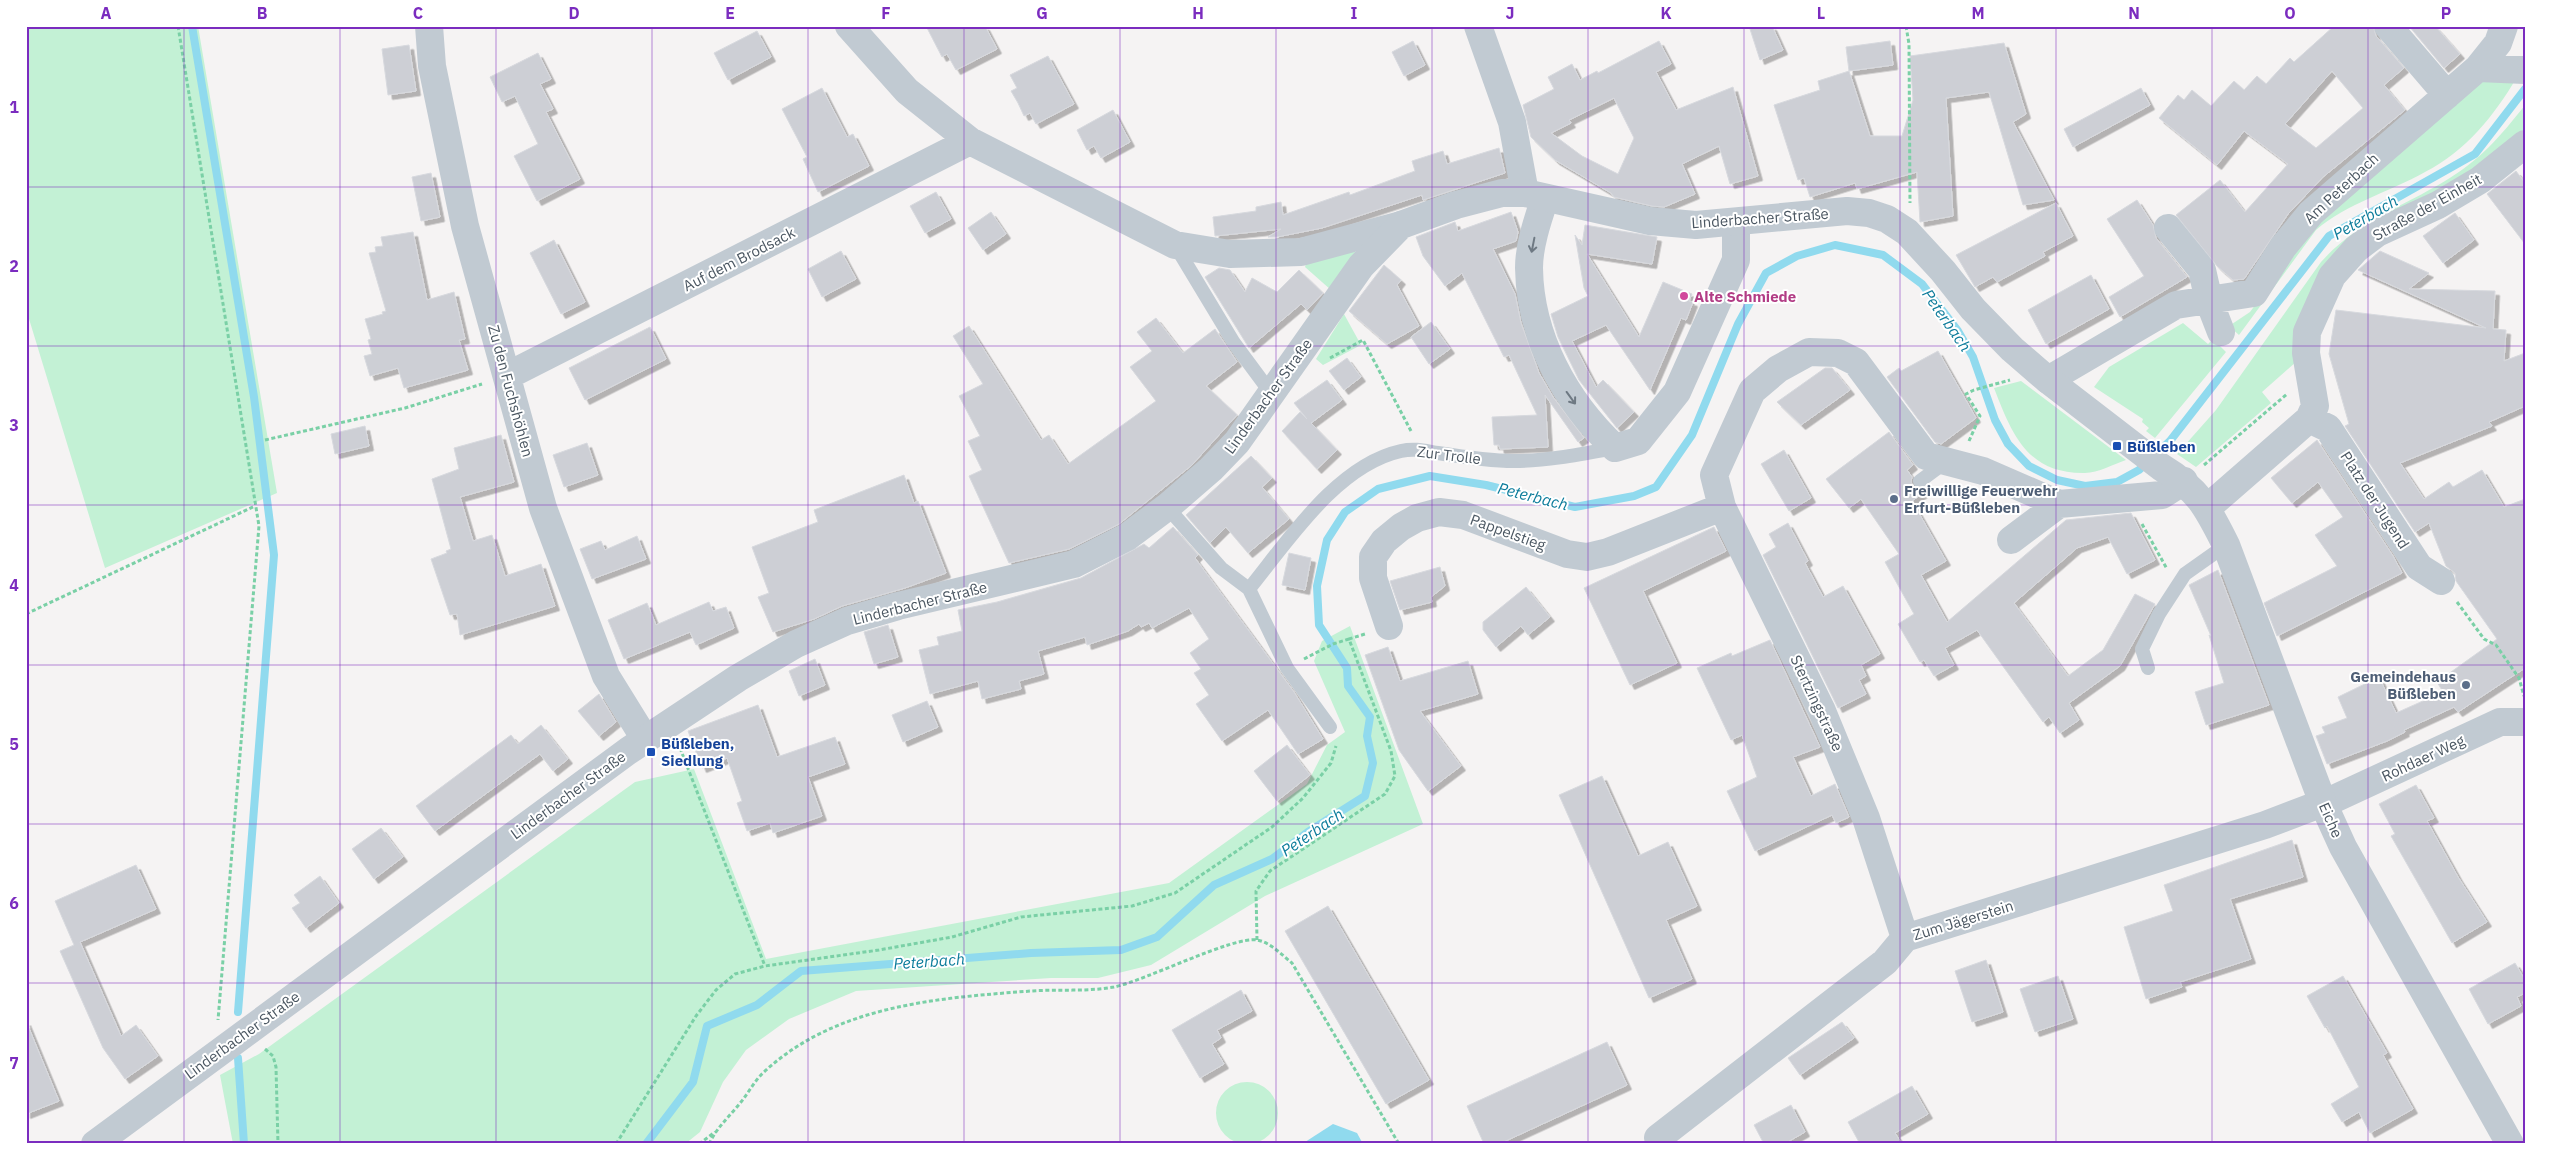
<svg xmlns="http://www.w3.org/2000/svg" width="2551" height="1170" viewBox="0 0 2551 1170" font-family="'IBM Plex Sans',sans-serif">
<style>
.green{fill:#c3f1d5}
.water{fill:#90daee}
.lines{fill:none;stroke-linecap:round;stroke-linejoin:round}
.stream{stroke:#90daee;stroke-width:8}
.building{fill:#cdcfd5;stroke:#d7d9de;fill-rule:evenodd;filter:url(#shadow)}
.path{stroke:#7ad0a6;stroke-width:3;stroke-dasharray:4 2.5;stroke-linecap:butt}
.service{stroke:#c1cad2;stroke-width:14}
.minor{stroke:#c1cad2;stroke-width:28}
.tertiary{stroke:#c1cad2;stroke-width:28}
.oneway{stroke:#6e7983}
.grid{fill:none;stroke:#7b2cbf;stroke-width:1;stroke-opacity:0.55}
.hotel-dot{fill:#d1479c;stroke:#fff;stroke-width:2}
.transit-dot{fill:#1a4fb4;stroke:#fff;stroke-width:2}
.service-dot{fill:#5c6f8a;stroke:#fff;stroke-width:2}
.labels{text-anchor:middle;dominant-baseline:central;stroke-width:4;stroke-linejoin:round;paint-order:stroke}
.street-label{font-size:15px;fill:#4a5661;stroke:#fff}
.hotel-label{font-size:15px;font-weight:bold;fill:#b23c85;stroke:#fff;text-anchor:start}
.transit-label{font-size:15px;font-weight:bold;fill:#164399;stroke:#fff;text-anchor:start}
.service-label{font-size:15px;font-weight:bold;fill:#4e5e75;stroke:#fff;text-anchor:start}
.water-label{font-size:16px;font-style:italic;fill:#0c7c9b;stroke:#fff}
.neatline{fill:none;stroke:#7b2cbf;stroke-width:2}
.grid-label{font-size:16px;text-anchor:middle;font-weight:bold;fill:#7b2cbf}
</style>
<defs>
<filter id="shadow"><feDropShadow dx="4.5" dy="4.5" stdDeviation="0" flood-color="#0004"/></filter>
</defs>
<rect width="100%" height="100%" fill="#f5f3f3"/>
<path class="green" d="M26,26H198L277,493L105,568L26,309Z
M2517,77C2494,116 2466,151 2425,172C2389,192 2348,203 2316,230L2239,335L2229,326L2250,312L2313,227L2482,79Z
M2525,105V130L2509,145L2473,171L2361,232L2296,362L2262,392L2271,403L2196,467L2177,454L2216,410L2321,262C2357,222 2400,208 2445,181C2480,160 2500,137 2525,105Z
M1351,249L1358,254L1331,290L1305,267L1307,261Z
M1344,314L1361,345L1323,365L1316,359Z
M2183,323L2208,344L2213,339L2226,352L2155,438L2146,431L2149,428L2142,422L2143,419L2094,387L2109,367Z
M2021,381L2126,460C2114,464 2098,473 2085,473C2027,474 2012,434 1994,388Z
M1350,626L1423,824L1265,896L1151,965L1098,978H1051L856,991L789,1019L746,1050L723,1082L700,1132L685,1144H233L220,1075L259,1054L635,782L694,769L766,959L1169,883L1307,784L1327,745L1345,732L1314,661L1322,641Z
M1216 1113a31 31 0 1 1 62 0a31 31 0 1 1-62 0Z"/>
<path class="water" d="M1333,1124L1357,1133L1363,1144H1302Z"/>
<g class="lines">
<path class="stream" d="M192,26L254,397L274,555L238,1012
M238,1058L244,1144
M646,1144L693,1082L707,1026L757,1005L801,971L1031,953L1121,950L1157,937L1214,885L1272,859L1308,832L1365,796L1373,763L1367,736L1370,717L1348,686L1347,668L1319,625L1317,586L1327,540L1345,512L1378,489L1430,476L1486,485L1575,507L1634,496L1656,487L1692,435L1738,324L1766,273L1797,256L1835,245L1883,255L1922,284L1958,331L1973,357L1995,420L2008,444L2029,466L2057,480L2085,486L2117,482L2139,470L2170,441L2329,236L2475,154L2525,89"/>
</g>
<path class="building" d="M926,26H985L997,49L956,70L947,54L942,57Z
M1749,26H1772L1783,50L1760,60Z
M2334,26H2373L2376,36L2404,68L2384,85L2405,110L2323,177L2288,214L2244,279L2233,280L2217,266L2176,215L2220,180L2245,212L2288,164L2244,131L2217,165L2159,118L2178,95L2184,100L2192,90L2211,106L2234,81L2244,90L2257,76L2266,84L2290,58L2294,62ZM2332,71L2363,108L2316,148L2285,124Z
M2409,26H2435L2460,54L2444,68Z
M757,31L771,57L728,80L714,53Z
M1413,41L1425,65L1404,76L1392,52Z
M1659,41L1671,64L1656,72L1676,110L1733,87L1758,176L1730,184L1719,146L1682,164L1695,194L1664,207L1652,206L1614,197L1611,193L1555,160L1531,137L1523,105L1554,89L1548,77L1572,64L1580,80L1597,71L1598,73ZM1614,98L1634,138L1618,174L1582,156L1551,133L1571,123L1569,120Z
M1890,41L1893,65L1849,71L1846,47Z
M2004,43L2026,114L2013,122L2054,200L2023,205L1989,92L1946,98L1953,216L1920,222L1917,172L1857,189L1855,183L1810,197L1804,178L1798,180L1774,105L1820,90L1818,81L1849,71L1870,136H1902L1913,100L1910,56Z
M409,45L416,91L388,95L382,49Z
M538,53L551,79L540,84L553,109L546,112L580,179L537,201L514,156L538,144L515,96L502,102L490,77Z
M1048,56L1074,104L1036,124L1030,113L1024,116L1018,103L1011,91L1017,88L1010,75Z
M822,88L847,137L853,134L869,166L818,192L803,159L807,157L782,109Z
M2141,88L2150,105L2073,147L2064,129Z
M1113,110L1130,142L1101,158L1094,146L1087,150L1077,130Z
M1499,148L1505,173L1423,200L1422,195L1322,228L1277,237H1268L1281,229L1215,236L1213,217L1256,211V207L1281,202L1283,215L1349,192L1350,195L1415,171L1412,161L1443,151L1447,164Z
M2516,171L2525,183V244L2487,194Z
M431,173L440,217L421,221L412,177Z
M936,192L951,219L925,233L910,206Z
M2137,200L2153,225L2156,238L2187,277L2120,317L2109,297L2144,276L2107,219Z
M2056,203L2073,236L2043,252L2045,256L1997,282L1993,277L1975,287L1956,255Z
M991,212L1006,234L983,250L968,228Z
M1511,212L1518,232L1516,241L1493,249L1515,294L1521,323L1539,373L1553,397L1584,438L1578,442L1545,395L1548,447L1500,449L1499,445H1494L1492,417L1537,415L1509,355L1504,357L1462,273L1445,286L1423,256L1416,237L1455,222L1458,231Z
M2455,213L2474,240L2443,263L2423,236Z
M1585,225L1657,237L1652,264L1587,254L1639,337L1663,282L1692,294L1689,301L1693,302L1686,320L1681,318L1650,390L1606,325L1572,341L1596,387L1603,380L1634,412L1617,428L1579,380L1558,337L1551,314L1588,296L1584,288L1575,235L1582,245Z
M413,232L427,300L454,292L465,339L459,340L468,370L404,388L398,368L370,376L364,356L372,354L368,340L371,339L365,319L383,314L382,312L386,311L369,253L376,252L375,247L383,246L381,237Z
M554,240L585,302L561,314L530,253Z
M841,251L856,279L822,297L808,269Z
M2380,251L2429,273L2409,289L2495,291L2493,329L2506,330L2504,361L2525,353V406L2489,422L2492,426L2400,463L2424,499L2449,482L2453,487L2482,470L2504,507L2525,499V668L2458,712L2454,707L2404,730L2405,732L2387,741L2327,764L2316,736L2325,733L2322,727L2347,718L2338,697L2379,677L2396,713L2443,692L2437,682L2497,639L2456,581L2455,573L2446,566L2429,523L2415,532L2345,426L2349,424L2329,354L2336,310L2486,328L2358,270Z
M1384,265L1401,280L1397,285L1419,326L1387,344L1349,311Z
M1219,268L1230,270L1245,292L1252,278L1277,292L1299,270L1323,293L1307,310L1301,304L1249,348L1205,277Z
M2091,275L2109,309L2046,344L2028,310Z
M1156,318L1183,353L1215,329L1237,362L1206,386L1237,415L1192,465L1119,524L1069,549L1009,563L969,476L982,470L968,441L980,436L959,396L983,384L953,336L969,326L1041,440L1049,435L1068,464L1156,401L1130,367L1152,351L1137,332Z
M1431,322L1450,349L1429,364L1411,337Z
M650,327L666,359L585,400L569,368Z
M1938,351L1976,418L1941,444L1935,442L1887,377L1899,368L1901,371Z
M1347,358L1361,377L1344,390L1329,371Z
M1825,368H1832L1850,390L1801,425L1777,402Z
M1327,380L1342,400L1311,423L1337,450L1317,469L1282,431L1300,412L1307,419L1294,403Z
M365,426L369,446L335,454L331,434Z
M1889,432L1913,465L1907,470L1912,477L1911,482L1913,487L1923,493L1912,501L1946,561L1921,575L1947,622L2066,520L2131,513L2155,560L2127,574L2108,537L2077,548L2014,603L2068,676L2103,650L2135,594L2155,604L2120,666L2069,703L2079,720L2060,733L2049,717L2043,722L1977,630L1945,648L1954,665L1934,676L1924,660L1920,662L1898,624L1914,614L1885,562L1899,554L1861,499L1849,508L1826,479Z
M501,435L514,482L460,497L473,541L492,535L505,576L541,564L555,606L460,635L457,614L450,615L431,559L447,553L446,551L451,549L432,479L459,469L454,448Z
M2317,440L2393,556L2402,573L2277,636L2264,603L2337,566L2315,535L2343,517L2318,482L2292,503L2271,478Z
M587,443L598,475L564,487L553,455Z
M1784,450L1811,498L1789,511L1761,464Z
M1251,456L1272,478L1262,487L1289,519L1248,553L1226,527L1210,543L1186,515Z
M904,475L914,503L918,501L946,573L905,588L842,606L814,619L773,632L758,597L769,593L752,547L818,522L814,510Z
M1788,523L1808,561L1805,563L1823,597L1843,586L1880,654L1861,665L1866,676L1859,680L1866,694L1838,708L1763,555L1776,547L1769,534Z
M1173,527L1198,555L1195,558L1294,692L1323,739L1298,754L1268,710L1222,741L1196,704L1209,695L1194,673L1201,669L1190,653L1209,639L1189,608L1152,628L1149,623L1141,627L1139,624L1128,631L1087,645L1085,637L1038,651L1044,674L1019,681L1021,689L982,699L978,681L930,694L919,650L939,645L937,637L962,631L958,610L997,602L1081,578L1144,544L1149,548Z
M1714,527L1726,551L1643,591L1677,663L1630,685L1584,588Z
M637,536L646,559L592,579L580,549L601,541L605,550Z
M1289,553L1311,558L1305,590L1282,585Z
M1440,567L1445,586L1431,597L1432,602L1400,610L1390,581Z
M2218,570L2269,705L2206,725L2195,692L2224,683L2209,635L2211,636L2189,585Z
M1526,587L1550,617L1528,635L1521,626L1496,647L1483,630V622Z
M709,602L713,611L726,607L734,628L696,645L690,632L624,659L608,620L647,603L656,625Z
M888,625L898,657L874,664L864,632Z
M1770,640L1820,747L1793,757L1811,796L1835,784L1849,817L1836,823L1832,815L1755,851L1727,791L1757,777L1742,735L1731,740L1697,668L1731,653L1732,656Z
M1388,647L1400,681L1468,661L1478,694L1420,711L1461,766L1428,791L1399,750L1365,655Z
M815,659L825,685L799,696L789,671Z
M599,694L616,722L599,736L578,711Z
M927,701L938,727L903,742L892,715Z
M758,705L777,757L835,737L845,764L808,777L822,816L773,833L770,823L747,831L737,803L742,801L727,758L702,768L688,731Z
M541,725L568,759L553,771L540,754L435,831L416,806L511,735L518,744Z
M1287,745L1310,775L1277,801L1254,771Z
M1602,776L1638,856L1668,842L1697,906L1666,920L1692,979L1649,998L1559,795Z
M2416,785L2434,818L2427,821L2458,877L2487,922L2452,943L2391,836L2395,834L2379,804Z
M381,828L403,857L374,879L352,849Z
M2292,840L2303,877L2230,899L2251,959L2180,982L2182,987L2146,999L2124,927L2173,911L2164,885Z
M136,865L156,909L80,942L121,1036L136,1025L158,1056L125,1079L103,1048L60,951L74,945L55,901Z
M320,876L339,903L306,928L292,908L300,903L294,895Z
M1328,906L1429,1080L1386,1104L1285,931Z
M1986,960L2003,1012L1972,1022L1955,971Z
M2515,963L2525,980V993L2517,997L2521,1006L2488,1024L2469,989Z
M2058,976L2073,1019L2035,1032L2020,989Z
M2343,976L2387,1053L2383,1055L2413,1109L2370,1133L2359,1112L2342,1122L2331,1104L2359,1087L2327,1026L2325,1028L2307,996Z
M1241,990L1252,1011L1217,1030L1221,1038L1212,1044L1224,1064L1200,1078L1172,1030Z
M26,1021L59,1101L26,1114Z
M1842,1022L1854,1038L1800,1075L1788,1058Z
M1607,1042L1627,1085L1499,1144H1484L1467,1106Z
M1912,1086L1928,1114L1895,1133L1902,1144H1860L1848,1122Z
M1791,1105L1805,1132L1784,1144H1764L1754,1125Z"/>
<g class="lines">
<path class="path" d="M178,26L259,526L218,1020
M1906,26L1909,44L1910,203
M1330,358L1363,340L1411,431
M265,440L405,408L482,384
M1969,441L1980,416L1966,394L1974,390L2010,380
M2204,465L2287,394
M2142,524L2167,569
M2457,602L2484,639L2496,645L2519,678L2524,696
M26,614L255,506
M1304,659L1333,644L1349,639
M680,748L765,966
M1257,940L1256,891L1270,871L1385,794L1395,776L1391,751L1349,639L1365,634
M265,1049L273,1056L276,1067L278,1144
M616,1144L696,1016L716,990L735,974L765,966L879,950L952,937L1021,917L1132,906L1175,893L1272,827L1303,798L1331,763L1336,746
M699,1144L715,1132
M709,1144C717,1127 730,1116 741,1102C749,1092 755,1080 764,1072C836,1005 938,998 1031,991C1058,989 1087,992 1114,987C1147,980 1233,936 1257,940C1270,942 1282,955 1292,963L1399,1144"/>
<path class="service" d="M1175,245L1234,343L1271,393
M1920,481L1947,461
M1167,507L1221,568L1249,589L1287,668L1330,727
M1249,589C1288,541 1337,465 1401,451C1415,448 1425,451 1438,453C1463,457 1489,461 1514,461C1547,461 1582,454 1615,448
M2148,668L2142,649L2159,614L2185,574L2226,545"/>
<path class="minor" d="M429,26L432,66L465,226L543,508L606,676L645,739
M849,26L907,91L970,141L1175,245L1230,254L1301,252L1401,225
M1478,26L1512,122L1525,193
M2388,26L2447,95
M2478,68L2525,70
M1545,198C1538,219 1529,245 1529,268C1530,337 1565,401 1615,448L1638,441L1677,392L1736,260V222
M2168,228L2202,270L2209,301L2221,332
M507,376L970,141
M2048,380L2176,305L2254,293L2283,247L2311,213L2478,68L2498,43L2504,26
M2309,419L2328,428L2419,567L2441,581
M2207,508L2309,419L2315,406L2306,353L2307,332L2332,276L2356,249L2377,233L2438,205L2480,180L2525,144
M2011,540L2059,504
M1389,626L1373,578V557L1384,541L1401,527L1417,518L1439,512L1463,515L1567,554L1587,557L1608,552L1722,507
M1905,938L1866,818L1822,711L1722,507L1714,475L1752,391L1778,369L1809,352L1838,353L1856,362L1926,456L1983,471L2059,504L2162,495L2184,481
M1658,1138L1885,962L1905,938L2265,825L2336,798L2500,722H2525"/>
<path class="tertiary" d="M95,1144L628,751L738,678L796,644L847,621L898,606L1074,564L1127,537L1167,507L1211,469L1237,442L1361,266L1401,225L1456,205L1502,193H1525L1650,221L1696,225L1847,211L1869,213L1887,219L1907,232L1943,271L1973,309L2012,349L2048,380L2161,467C2199,490 2207,507 2226,545L2323,803L2343,847L2510,1144"/>
</g>
<defs><path id="oneway-shaft" d="M-6 0H5M1.5-3L5.5 0L1.5 3" fill="none" stroke-width="1.6" stroke-linecap="round" stroke-linejoin="round" transform="scale(1.25)"/></defs>
<g class="oneway">
<use href="#oneway-shaft" transform="translate(1533 245) rotate(101)"/>
<use href="#oneway-shaft" transform="translate(1571 398) rotate(54)"/>
</g>
<path class="grid" d="M184,26V1144M340,26V1144M496,26V1144M652,26V1144M808,26V1144M964,26V1144M1120,26V1144M1276,26V1144M1432,26V1144M1588,26V1144M1744,26V1144M1900,26V1144M2056,26V1144M2212,26V1144M2368,26V1144M26,187H2525M26,346H2525M26,505H2525M26,665H2525M26,824H2525M26,983H2525"/>
<circle class="hotel-dot" cx="1684" cy="296" r="5"/>
<g class="transit-dot">
<rect x="2112" y="441" width="10" height="10" rx="2.5"/>
<rect x="646" y="747" width="10" height="10" rx="2.5"/>
</g>
<g class="service-dot">
<circle cx="1894" cy="499" r="5"/>
<circle cx="2466" cy="685" r="5"/>
</g>
<g class="labels">
<g class="street-label">
<text transform="translate(2341 188) rotate(-43)">Am Peterbach</text>
<text transform="translate(2427 207) rotate(-29)">Straße der Einheit</text>
<text transform="translate(1760 218) rotate(-4)">Linderbacher Straße</text>
<text transform="translate(739 259) rotate(-27)">Auf dem Brodsack</text>
<text transform="translate(511 391) rotate(75)">Zu den Fuchshöhlen</text>
<text transform="translate(1268 396) rotate(-54)">Linderbacher Straße</text>
<text transform="translate(1449 455) rotate(7)">Zur Trolle</text>
<text transform="translate(2375 500) rotate(57)">Platz der Jugend</text>
<text transform="translate(1508 532) rotate(20)">Pappelstieg</text>
<text transform="translate(920 603) rotate(-14)">Linderbacher Straße</text>
<text transform="translate(1817 703) rotate(65)">Stertzingstraße</text>
<text transform="translate(2423 758) rotate(-25)">Rohdaer Weg</text>
<text transform="translate(568 795) rotate(-36)">Linderbacher Straße</text>
<text transform="translate(2331 820) rotate(66)">Eiche</text>
<text transform="translate(1963 920) rotate(-17)">Zum Jägerstein</text>
<text transform="translate(242 1035) rotate(-36)">Linderbacher Straße</text>
</g>
<g class="hotel-label">
<text x="1694" y="296">Alte Schmiede</text>
</g>
<g class="transit-label">
<text x="2127" y="446">Büßleben</text>
<text x="661" y="743">Büßleben,<tspan x="661" dy="17">Siedlung</tspan></text>
</g>
<g class="service-label">
<text x="1904" y="490">Freiwillige Feuerwehr<tspan x="1904" dy="17">Erfurt-Büßleben</tspan></text>
<text x="2456" y="676" text-anchor="end">Gemeindehaus<tspan x="2456" dy="17">Büßleben</tspan></text>
</g>
<g class="water-label">
<text transform="translate(2365 217) rotate(-30)">Peterbach</text>
<text transform="translate(1947 320) rotate(55)">Peterbach</text>
<text transform="translate(1533 496) rotate(14)">Peterbach</text>
<text transform="translate(1312 832) rotate(-34)">Peterbach</text>
<text transform="translate(929 961) rotate(-4)">Peterbach</text>
</g>
</g>
<rect width="2551" height="1170" fill="none" stroke="#ffffff" stroke-width="55"/>
<rect x="28" y="28" width="2496" height="1114" class="neatline"/>
<g class="grid-label">
<text x="106" y="19">A</text>
<text x="262" y="19">B</text>
<text x="418" y="19">C</text>
<text x="574" y="19">D</text>
<text x="730" y="19">E</text>
<text x="886" y="19">F</text>
<text x="1042" y="19">G</text>
<text x="1198" y="19">H</text>
<text x="1354" y="19">I</text>
<text x="1510" y="19">J</text>
<text x="1666" y="19">K</text>
<text x="1821" y="19">L</text>
<text x="1978" y="19">M</text>
<text x="2134" y="19">N</text>
<text x="2290" y="19">O</text>
<text x="2446" y="19">P</text>
<text x="14" y="113">1</text>
<text x="14" y="272">2</text>
<text x="14" y="431">3</text>
<text x="14" y="591">4</text>
<text x="14" y="750">5</text>
<text x="14" y="909">6</text>
<text x="14" y="1069">7</text>
</g>
</svg>
